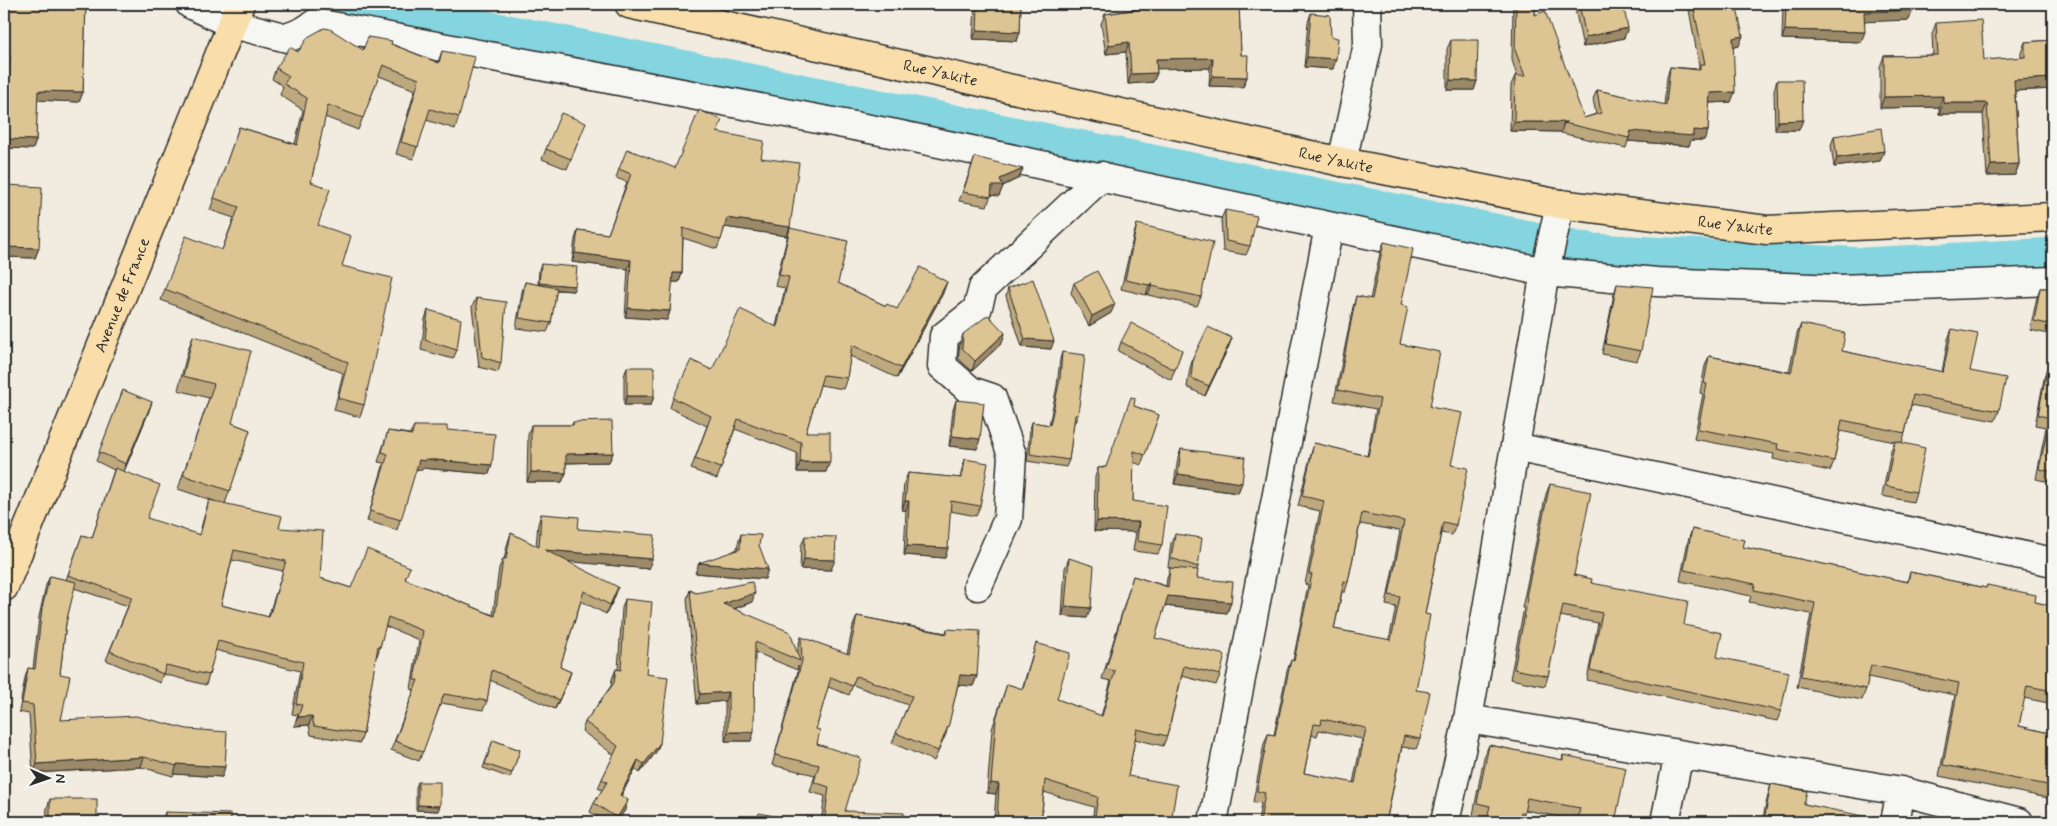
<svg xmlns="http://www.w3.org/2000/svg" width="2057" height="826" viewBox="0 0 2057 826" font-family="Mynerve,sans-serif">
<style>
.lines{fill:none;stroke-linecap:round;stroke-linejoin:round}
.river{stroke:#84d5df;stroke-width:45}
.minor-casing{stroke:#2b2b2b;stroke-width:31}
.major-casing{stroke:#2b2b2b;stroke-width:31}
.minor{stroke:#f6f6f2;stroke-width:28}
.major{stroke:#f9deab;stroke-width:28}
.wall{fill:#bea97e;stroke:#2b2b2b;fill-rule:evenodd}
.shaded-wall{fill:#9b8967;stroke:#2b2b2b}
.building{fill:#ddc493;stroke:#2b2b2b;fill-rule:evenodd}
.labels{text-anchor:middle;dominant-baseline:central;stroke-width:4;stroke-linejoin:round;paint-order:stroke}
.street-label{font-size:16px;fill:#2b2b2b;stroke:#f6f6f2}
</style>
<rect width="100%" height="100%" fill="#f1ecdf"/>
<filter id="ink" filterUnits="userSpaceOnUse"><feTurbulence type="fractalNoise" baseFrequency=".02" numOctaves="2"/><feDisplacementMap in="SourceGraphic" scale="10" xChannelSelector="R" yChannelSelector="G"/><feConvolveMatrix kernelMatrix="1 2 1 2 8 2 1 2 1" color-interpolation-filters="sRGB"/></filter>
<g filter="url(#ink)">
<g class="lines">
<path class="river" d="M343,4L1593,256L1864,270L2053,260"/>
<g class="minor-casing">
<path id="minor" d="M190,4L230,23L287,38L304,31L316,23L896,134L1545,272L1657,282L1840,289L2053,281
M1342,162L1368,44L1367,4
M1515,447L2053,562
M978,586L1008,519L1012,455L992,398L971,391L942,366L944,336L977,310L983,288L1102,176
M1468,719L1901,791L2019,822
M1213,822L1329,227
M1445,822L1468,719L1545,272L1560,204
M1665,822L1679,754
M1895,822L1901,791"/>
</g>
<g class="major-casing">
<g id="major">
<path id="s1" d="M629,4L1342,162L1560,204L1767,230L2053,217"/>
<path id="s2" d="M4,587L240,4"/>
</g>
</g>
<use href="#minor" class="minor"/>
<use href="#major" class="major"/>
</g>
<path class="wall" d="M16,4H86L83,92L79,102L37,100L36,140L33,149L7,148L6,185L39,248L35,258L5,257V98L6,65Z
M918,4H1021L1020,32L1017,41L973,39L975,7Z
M1150,4H1239L1241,55L1247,77L1243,87L1209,86L1210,68H1156L1157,73L1153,82L1128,84L1126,52L1106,54L1101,24L1105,14L1150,7Z
M1513,4H1535V15L1584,118L1596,114L1593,99L1597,90L1664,105L1667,77L1670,67L1698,69L1699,65L1688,4H1736L1739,46L1733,47L1731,102L1709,103L1708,131L1704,140H1691L1689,146L1628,141L1626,148L1561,133V132L1510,131L1511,85L1515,76H1517L1512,60Z
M1574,4H1623L1624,38L1583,47Z
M1783,4H1913L1909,20L1865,21L1861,42L1782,39Z
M1311,13L1331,37L1333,69L1304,67L1308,22Z
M1936,23L1984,60L2021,58V53L2025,42L2053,40V89L2015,91L2019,164L2015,175L1987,176L1983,114H1939V107L1880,108V67L1884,56L1933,55L1932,34Z
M1451,40L1477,81L1474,90H1447V49Z
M391,44L438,62L442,51L459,117L455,129L426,120L413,159L396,154L415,90L379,76L358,130L325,117L311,182L318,225L342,266L364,405L360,417L334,410L343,373L161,300L165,289L222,250L234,218L210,210L239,127L295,144L303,110L280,95L283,86L272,79L276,68L298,52L363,50Z
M1777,80L1799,130H1775L1774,90Z
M582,132L567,169L542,159L546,149Z
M718,132L761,158L790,227L787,236L725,227L717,249L683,238L682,273L679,282H672L670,311L667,320L625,317L628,269L572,262L575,239L578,230L608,234L627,182L616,178L619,169L675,168Z
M1834,136L1884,151L1880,161L1834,167L1831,145Z
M975,157L1019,178L1003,186L999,196L991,195L987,206L959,201Z
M1225,210L1250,246L1246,255L1223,251L1221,219Z
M1137,224L1201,297L1197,306L1148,295L1149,293L1146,295L1121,289L1134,234Z
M790,228L838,283L886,306L897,309L943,293L897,378L850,356L847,378L843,389L820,385L806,432L826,472H797V453L735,429L717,479L691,469L707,426L670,408L673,398L712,370L776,326L785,288L775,286L787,238Z
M1384,242L1401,305L1400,344L1430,407L1451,465L1456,525L1452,535L1441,533L1425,614L1416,690L1420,739L1416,749L1402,747L1386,822H1258L1261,803L1253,802L1264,744L1268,734L1274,735L1287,671L1291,660L1293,661L1308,585L1305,584L1320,511L1298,506L1311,454L1314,443L1367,456L1376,409L1334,401L1353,307L1356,296L1370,299L1380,253ZM1360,524L1400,531L1386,605L1396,607L1389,640L1334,629L1342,592H1345L1348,582ZM1319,730L1362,739L1353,783L1304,773L1312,735L1317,736Z
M541,264L575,286L573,291L556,290L551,323L547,332L516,328L522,292L525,282L538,285L539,269Z
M1074,283L1111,313L1089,326L1071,293Z
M1617,284L1641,351L1637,361L1602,354L1614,294Z
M1008,288L1051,349L1022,347L1006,296Z
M2040,288H2053V335L2030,330L2037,297Z
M476,298L501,363L498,372L479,367L472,307Z
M428,310L457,350L453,359L421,350L425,319Z
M1801,324L1842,351L1942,372L1948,339L1952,329L1970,371L1999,411L1995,421L1911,405L1905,433L1902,443L1916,492L1913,502L1882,496L1891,451L1895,442L1840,431L1834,461L1830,471L1773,459L1774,454L1694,439L1703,394L1700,393L1705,366L1709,356L1789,372L1797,334Z
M1005,333L1002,343L972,371L958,358L960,344L963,334Z
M193,336L232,423L250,430L225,504L279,528L320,578L351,588L405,579L493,615L499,568L503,559H504L508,542L511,533L536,546L538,524L541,514L652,559L649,569L567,561L615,597L606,614L581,601L560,667L571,672L555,709L490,680L487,701L483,710L441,703L419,761L391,750L414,690L411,689L419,640L385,626L380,647L377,656H376L363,734L360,743L311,735L309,725L294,726L298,715L292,714L300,671L215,650L209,675L206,685L163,674L160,683L106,660L128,606L74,588L66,623L60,674L61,720L222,777L174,774L173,776L141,767L33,773L29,714L19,712L25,678L28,668L33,669L39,617L46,585L50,576L66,580L82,535L92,538L114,470L96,461L123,390L149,411L124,471L147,519L199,535L206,510L209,500L214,501L178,489L209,398L178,390L188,350ZM232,560L283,571L268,617L221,605Z
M1232,338L1228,348L1205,396L1187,387L1190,368L1193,358Z
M1121,342L1182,350L1171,380L1118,351Z
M1062,352L1078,415L1075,422H1074L1069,460L1066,467L1027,461L1030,429L1032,422L1049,425L1057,386L1060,359Z
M2048,365L2053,366V483L2036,479L2046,427L2035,425L2045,374Z
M627,367L654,396L651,405H624V376Z
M956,400L977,449L949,446L953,410Z
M1134,406L1159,415L1141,465L1133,462V501L1162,545L1158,554L1133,551L1136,532L1094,531L1095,477L1098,468L1106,467Z
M573,422L613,453L609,462L566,463V473L562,482H527L528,435L531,425H572Z
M414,426L447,430L492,465L489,474L422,468V470L416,469L397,530L367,521L384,463L378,462L388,431L410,434Z
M1181,449L1238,493L1174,484L1178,458Z
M965,459L980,506L976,516L950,511L945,558L904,555L906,510H902L904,483L908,473L960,478L962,469Z
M1550,484L1574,575L1684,625L1717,657L1781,711L1777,721L1587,680L1598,623L1560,616L1548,676L1545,686L1510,679L1524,608H1522L1546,494Z
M1692,529L1743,547L1907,582L1910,572L1986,588L1987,585L2035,602L2053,606V704L2024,698L2019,726L2053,734V799L1939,776L1955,695L1868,677L1866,689L1862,700L1797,687L1811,614L1749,602L1751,596L1680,581L1688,541Z
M741,534L759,545L765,579L695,573L737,549L738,543Z
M1175,534L1198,567L1197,570V578L1231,602L1227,613L1165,606L1155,638L1220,675L1216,685L1182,676L1167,736L1163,746L1135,739L1128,776L1171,822H1092L1094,807L1044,792L1041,822H994L996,794L987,793L992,729L1007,684L1022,689L1036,643L1057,699L1101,716L1111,681L1102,679L1133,576L1166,586L1167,578L1171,568L1168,567L1171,543Z
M805,536L831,570L800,569L801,546Z
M1069,558L1087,618L1062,616L1065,568Z
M690,590L696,593L752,602L734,609L798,655V646L801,637L847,654L853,626L857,616L946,633L947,629L977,676L973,686L958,685L946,734L934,761L892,743L908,705L853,685L849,695L828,687L816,729L817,744L845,811L904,822H821L825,796L810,792L815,775L772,765L798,671V666L797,670L755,652L751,741H725V701L697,704L687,599Z
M625,599L646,674L660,743L656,752L640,773L635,769L621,796L625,810L617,822H606L590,812L594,803L602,790L598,788L602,779L614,755L582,731L585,722L611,686L612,679L616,669L618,670L622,608Z
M493,740L520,750L510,778L483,768Z
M1489,745L1562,760L1563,755L1615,822H1576V820L1525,810L1521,822H1484L1485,818L1473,815L1484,757Z
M418,782L438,811L416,810V787Z
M1771,784L1804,804L1882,822H1762L1768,795Z
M50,799L97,822H46L47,808Z
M165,812L231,822H162Z"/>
<path class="shaded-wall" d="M918,4H976L975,7Z
M1326,4H1352L1351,7L1324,8Z
M1913,10L1909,20L1861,22L1864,12Z
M1628,28L1624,38L1583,47L1586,37Z
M977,30L1020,32L1017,41L973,39Z
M1785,30L1865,32L1861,42L1782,39Z
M1743,36L1739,46L1729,48L1733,38Z
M1129,42L1126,52L1106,54L1109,45Z
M4,55H10L6,65H4Z
M1307,57L1336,59L1333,69L1304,67Z
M1213,58L1210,68L1152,69L1156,59Z
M1157,73L1153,82L1128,84L1131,74Z
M1212,76L1247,77L1243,87L1209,86Z
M2053,78V89L2010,91L2014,80Z
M1450,80L1477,81L1474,90H1447Z
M38,91L83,92L79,102L34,100Z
M1735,92L1731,102L1706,103L1710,93Z
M1943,96L1939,107L1880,108L1884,97Z
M1943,103H1987L1983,114H1939Z
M1803,120L1799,130H1775L1778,121Z
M1514,122H1567L1564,123L1561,132L1510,131Z
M1693,130L1708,131L1704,140H1691L1689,146L1628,141L1631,131Z
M7,139L36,140L33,149L4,148Z
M1884,151L1880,161L1834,167L1837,158Z
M2019,164L2015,175L1987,176L1991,165Z
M1023,169L1019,178L1002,186H1003L999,196L988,195L992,186L1000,179Z
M727,218L790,227L787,236L724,227Z
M5,247L39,248L35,258L4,257Z
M575,253L631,260L628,269L572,262Z
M673,273H682L679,282H669Z
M947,282L943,293L897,378L901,368Z
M539,283L575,286L573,291L537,288Z
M1153,283L1149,293L1146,295L1149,285Z
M1115,304L1111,313L1089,326L1092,316Z
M628,308L670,311L667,320L625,317Z
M1005,333L1002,343L972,371L975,361Z
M1232,338L1228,348L1205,396L1209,386Z
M1025,339L1054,341L1051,349L1022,347Z
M627,396H654L651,405H624Z
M152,402L149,411L123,474L126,464Z
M952,436L980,439L977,449L949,446Z
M613,453L609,462L563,463L566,454Z
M425,459L492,465L489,474L422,468V470L415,469L419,460Z
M800,462H830L826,472H797Z
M531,472L566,473L562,482H527Z
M1178,474L1242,483L1238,493L1174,484Z
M905,501H909L906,510H902Z
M1097,521L1139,522L1136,532L1094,531Z
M907,546L948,548L945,558L904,555Z
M545,550L652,559L649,569L541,559Z
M804,559L835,560L831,570L800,569Z
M699,563L768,569L765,579L695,573Z
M618,587L615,597L606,614Z
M755,593L752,602L720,614L723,604Z
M1168,596L1231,602L1227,613L1164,606Z
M1065,606L1091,608L1087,618L1062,616Z
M571,672L568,681L555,709L559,700Z
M960,675L977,676L973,686L956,685Z
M728,692L725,701L697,704L700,694Z
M312,716L309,725L294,726L298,717Z
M728,732H754L751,741H725Z
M660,743L656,752L640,773L644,764Z
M144,757L141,767L33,773L37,764Z
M638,760L635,769L617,804L620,795Z
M177,764L225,767L222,777L174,774Z
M991,783L999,784L996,794L987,793Z
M628,800L625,810L617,822H615L617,818Z
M418,805L440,806L438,811L416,810Z"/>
<path class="building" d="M19,4H86L83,92L38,91L36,140L7,139L6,185L42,187L39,248L5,247L4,295V98H8L10,55H4V5L19,6Z
M978,4H1021L1020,32L977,30Z
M1154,4H1239L1241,55H1248L1247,77L1212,76L1213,58L1156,59L1157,73L1131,74L1129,42L1109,45L1105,14L1154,7Z
M1516,4H1535V15L1545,11L1584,118L1601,113L1597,90L1666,105L1670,67L1700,70V64H1705L1693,4H1736L1743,36L1733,38L1735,92L1710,93L1708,131L1693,130V136L1631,131L1629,138L1564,123L1567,122H1514L1515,76H1525L1515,50Z
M1579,4H1623L1628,28L1586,37Z
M1786,4H1913V10L1864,12L1865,32L1785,30Z
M1311,13L1330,15L1331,37L1338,38L1336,59L1307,57Z
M1981,20L1984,60L2025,57V42L2053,40V78L2014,80L2019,164L1991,165L1987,103H1943V96L1884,97V56L1938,55L1936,23Z
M324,28L330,29L363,50L368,37L392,41L391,44L439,63L442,51L475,57L459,117L430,109L418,147L401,142L419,79L383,65L363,118L328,105L311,182L330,189L318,225L351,236L342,266L392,278L364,405L338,398L348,362L165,289L186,236L222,250L239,207L214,198L239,127L297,145L307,98L284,84L289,76L276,68L290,47L298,52L308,37Z
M1451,40H1478L1477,81L1450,80Z
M1777,80H1802L1803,120L1778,121Z
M699,110L722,120L717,132L764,141L761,158L799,163L790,227L727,218L721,240L683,228L682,273H673L670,311L628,308L631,260L575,253L578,230L608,234L631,174L619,169L627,149L675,168Z
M561,113L586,123L571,159L546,149Z
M1881,128L1884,151L1837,158L1834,136Z
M975,157L1023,169L1000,179L1003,186H992L991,197L963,192Z
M1225,210L1257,216L1250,246L1226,241Z
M1137,224L1213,242L1201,297L1152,286L1153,283L1149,285L1125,280Z
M790,228L848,241L838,283L886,306L887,304L897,309L920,267L947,282L901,368L852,345L847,378L823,375L806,432H830V462H800L801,442L738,419L721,468L695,459L711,416L673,398L691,360L712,370L740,309L777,327L789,277L779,275Z
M1384,242L1413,249L1401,305L1408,307L1400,344L1440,352L1430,407L1462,413L1451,465L1468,468L1456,525L1443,522L1425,614L1430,615L1416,690L1430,692L1420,739L1404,736L1386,822H1260L1265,793L1257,791L1268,734L1275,735L1291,660L1294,661L1312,574H1309L1324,501L1302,496L1314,443L1368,456L1380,399L1338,390L1356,296L1372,299ZM1362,513L1404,521L1389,595L1400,597L1391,640L1334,629L1344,581L1348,582ZM1322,719L1366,728L1355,783L1304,773L1314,724L1321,725Z
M541,264L577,267L575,286L539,283Z
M1097,271L1115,304L1092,316L1074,283Z
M1033,279L1054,341L1025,339L1008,288Z
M525,282L557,288L551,323L519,318Z
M1617,284L1653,287L1641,351L1605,344Z
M2040,288H2053V325L2034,321Z
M476,298L506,302L501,363L482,357Z
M428,310L461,319L457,350L425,340Z
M988,315L1005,333L975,361L962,348L963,334Z
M1131,323L1182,350L1175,370L1121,342Z
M1801,324L1845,333L1842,351L1943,372L1952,329L1978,334L1970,371L2006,378L1999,411L1913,395L1905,433L1842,420L1834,461L1777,449L1778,444L1698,429L1707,384L1704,383L1709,356L1791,373Z
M1208,327L1232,338L1209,386L1191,378L1193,358Z
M193,336L251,351L232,423L250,430L230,491L183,475L214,384L183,376Z
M1062,352L1085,355L1078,415H1075L1069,460L1030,454L1032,422L1050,425L1060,379Z
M2048,365L2053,366V472L2039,469L2050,418L2038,415Z
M627,367H654V396H627Z
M123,390L152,402L126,464L99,452Z
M1131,397L1135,398L1134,406L1159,415L1145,455L1134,451L1133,501L1167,506L1162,545L1137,541L1139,522L1097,521L1098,468L1106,467Z
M956,400L984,403L980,439L952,436Z
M612,421L613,453L566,454V473L531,472V425H573V422Z
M414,426H447V430L495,434L492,465L425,459V461L419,460L401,520L370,511L388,454L382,452L388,431L412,435Z
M1895,441L1925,448L1916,492L1886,486Z
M1181,449L1245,457L1242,483L1178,474Z
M965,459L988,463L980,506L951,501L948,548L907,546L909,501H905L908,473L962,478Z
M115,468L160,485L147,518L200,535L209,500L282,516L279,528L323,531L320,578L351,588L367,549L410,567L405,579L495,616L503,559H506L511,533L539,547L541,514L579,517L578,529L655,535L652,559L545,550L618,587L610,605L584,591L560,667L571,672L559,700L492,670L487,701L444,694L423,752L395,741L418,680H414L423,631L388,617L380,647L378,646L363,734L314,726L312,716L298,717L302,705L296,704L303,662L218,641L209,675L166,665L163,674L110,651L132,597L68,575L82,535L92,538ZM234,550L286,561L269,617L221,605Z
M1550,484L1591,492L1574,575L1592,579L1591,583L1688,601L1684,625L1722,633L1717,657L1789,672L1781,711L1590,670L1602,613L1563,605L1548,676L1514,669L1528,598L1526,597Z
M1692,529L1745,540L1743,547L1908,582L1910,572L1986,588L1987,585L2036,595L2035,602L2053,606V691L2027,686L2019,726L2053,734V786L1943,765L1959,683L1871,665L1866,689L1801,676L1815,603L1754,590L1755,584L1684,570Z
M741,534L761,535L759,545L768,569L699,563L740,549Z
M1175,534L1202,538L1198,567L1171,558Z
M805,536L836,537L835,560L804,559Z
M1069,558L1094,566L1091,608L1065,606Z
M1170,568L1198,570L1197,578L1233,582L1231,602L1168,596L1155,638L1225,655L1220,675L1184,666L1167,736L1137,729L1128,776L1177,785L1171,822H1094L1098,797L1045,780L1041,822H997L999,784L991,783L996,719L1007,684L1023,689L1036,643L1070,653L1057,699L1102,716L1115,671L1106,669L1133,576L1168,587Z
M50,576L76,582L66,623L60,674L70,676L61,720L136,716L187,729L227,732L225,767L177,764V766L144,757L37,764L33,705L22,703L28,668L35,669L42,608Z
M752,582L755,593L723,604L790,632L800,661L755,642L754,732H728V692L700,694L690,590L696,593Z
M625,599L652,602L646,674L668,677L660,743L644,764L638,760L620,795L628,800L617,818L594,803L607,782L602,779L618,746L585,722L614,683L616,669L621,670Z
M857,616L947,634V629L980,631L977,676L960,675L949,724L938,751L896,733L912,696L856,676L852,686L831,677L816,729L820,730L817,744L861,758L845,811L904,813V822H824L829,787L814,782L819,765L775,755L802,661L801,637L849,654Z
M493,740L520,750L512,773L485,764Z
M1489,745L1563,760V755L1626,768L1615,822H1577L1580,808L1527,798L1524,813L1521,812L1519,822H1486L1490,806L1477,803Z
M418,782H440V806L418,805Z
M1771,784L1807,791L1804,804L1883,820L1882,822H1770L1764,821Z
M50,799H97V822H50Z
M165,812L231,814V822H165Z
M759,813L784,818L783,822H757Z
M474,819H482L488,822H472Z"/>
</g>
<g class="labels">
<g class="street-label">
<text stroke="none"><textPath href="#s1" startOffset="319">Rue Yakite</textPath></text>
<text stroke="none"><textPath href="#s1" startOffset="724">Rue Yakite</textPath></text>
<text stroke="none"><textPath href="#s1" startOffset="1129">Rue Yakite</textPath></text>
<text stroke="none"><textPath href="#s2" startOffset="315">Avenue de France</textPath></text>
</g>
</g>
<rect width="2057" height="826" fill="none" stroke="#f6f6f2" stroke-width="20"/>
<rect x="10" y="10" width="2037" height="806" fill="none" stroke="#2b2b2b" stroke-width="2" filter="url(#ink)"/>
<g transform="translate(48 778) rotate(92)" stroke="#f6f6f2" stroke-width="4" paint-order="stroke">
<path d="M0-4L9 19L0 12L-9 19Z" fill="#2b2b2b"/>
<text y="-8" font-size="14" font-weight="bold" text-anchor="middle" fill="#2b2b2b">N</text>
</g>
</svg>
